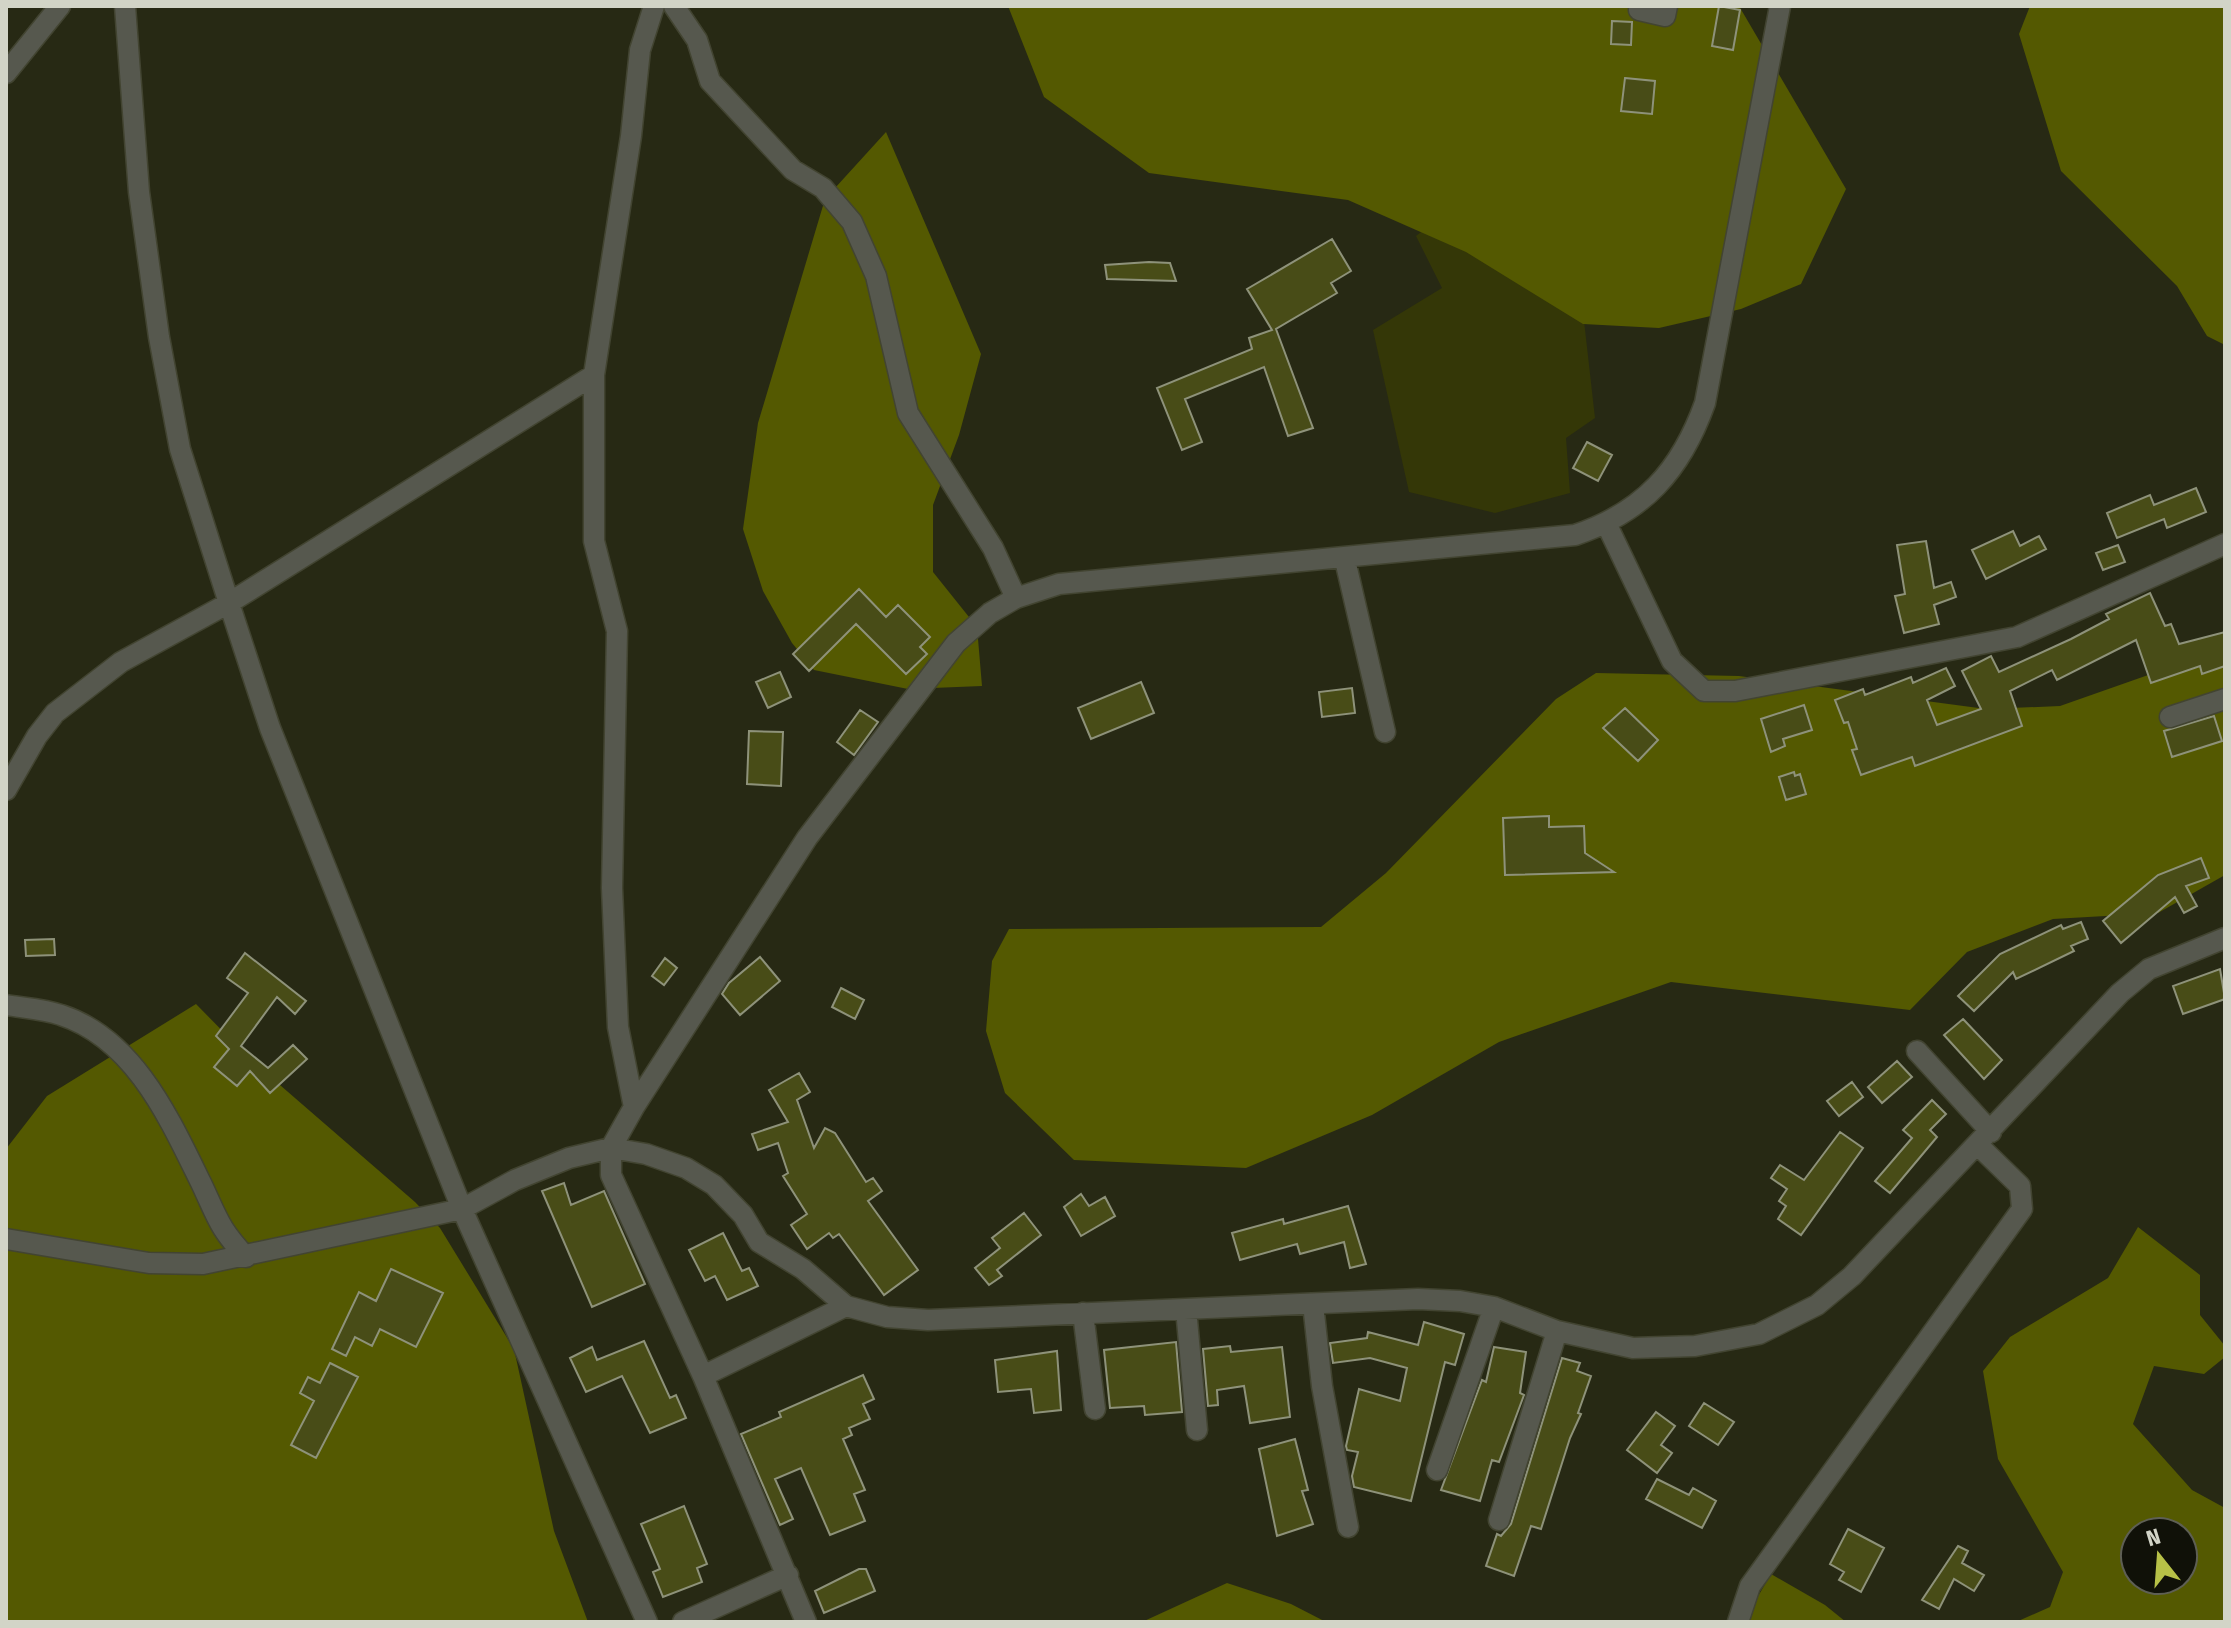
<svg xmlns="http://www.w3.org/2000/svg" width="2231" height="1628" viewBox="0 0 2231 1628" font-family="'Fira Sans Condensed',sans-serif">
<style>
.green{fill:#343707}
.forest{fill:#545901;fill-rule:evenodd}
.building{fill:#484c17;stroke:#8e927a;stroke-width:2}
.lines{fill:none;stroke-linecap:round;stroke-linejoin:round}
.minor-casing{stroke:#424431;stroke-width:23}
.minor{stroke:#56584e;stroke-width:20}
</style>
<rect width="100%" height="100%" fill="#272914"/>
<path class="green" d="M1440,217L1581,294L1595,418L1566,438L1570,493L1495,513L1409,492L1373,330L1442,288L1416,236Z"/>
<path class="forest" d="M1008,6H1739L1846,189L1801,284L1741,309L1659,328L1583,324L1466,252L1348,200L1149,173L1044,97Z
M2030,6H2225V345L2207,336L2177,286L2061,171L2019,34Z
M886,132L981,354L959,435L933,505V572L977,627L982,686L908,689L814,670L792,643L763,591L743,529L758,423L825,199Z
M2225,648V875L2158,913L2053,919L1967,952L1910,1010L1671,982L1499,1042L1372,1115L1246,1168L1074,1160L1005,1093L986,1031L992,961L1009,929L1321,927L1386,873L1556,699L1596,673L1739,676L1986,709L2060,706Z
M196,1004L251,1060L415,1202L440,1228L514,1349L554,1531L588,1622H6V1149L47,1096Z
M2138,1227L2200,1275V1315L2225,1346V1357L2204,1374L2154,1366L2133,1424L2192,1490L2225,1508V1622H2016L2050,1607L2063,1572L1998,1459L1983,1371L2010,1337L2108,1278ZM2183,1532V1580H2135V1532Z
M1771,1574L1825,1605L1846,1622H1749L1750,1610Z
M1227,1583L1291,1604L1326,1622H1142Z"/>
<path class="building" d="M1719,6L1740,10L1733,50L1712,46Z
M1612,21L1632,22L1631,45L1611,44Z
M1625,78L1655,81L1652,114L1621,111Z
M1332,239L1351,271L1331,283L1337,293L1276,329L1313,428L1288,436L1264,367L1185,399L1202,442L1182,450L1157,388L1252,349L1249,338L1272,330L1247,289Z
M1149,262L1170,263L1176,281L1107,279L1105,265Z
M1587,442L1612,455L1598,481L1573,468Z
M2196,488L2206,512L2167,528L2164,519L2117,538L2107,513L2150,495L2154,505Z
M2013,531L2020,546L2039,536L2046,549L1986,579L1972,550Z
M1926,541L1934,588L1951,582L1956,597L1934,605L1939,624L1904,633L1895,596L1905,594L1897,545Z
M2118,545L2125,562L2103,570L2096,553Z
M859,589L886,617L898,605L930,637L920,647L927,654L906,674L856,624L809,671L793,654Z
M2150,593L2165,626L2171,624L2179,644L2225,632V666L2202,674L2200,666L2151,683L2136,640L2057,680L2052,670L2010,691L2022,726L1915,766L1912,757L1861,775L1852,750L1857,749L1848,722L1844,723L1835,700L1863,689L1865,695L1911,677L1913,683L1946,668L1955,686L1927,700L1937,725L1981,709L1962,671L1991,656L1999,672L2071,639L2109,619L2106,614Z
M780,672L791,697L768,708L756,682Z
M1141,682L1154,713L1091,739L1078,708Z
M1352,688L1355,713L1322,717L1319,692Z
M1804,705L1812,730L1783,739L1785,746L1771,752L1761,719Z
M1625,708L1658,740L1638,761L1603,728Z
M860,710L878,722L854,755L837,742Z
M2214,716L2222,741L2172,757L2164,731Z
M749,731L783,732L781,786L747,784Z
M1794,772L1795,776L1800,774L1806,794L1786,800L1779,777Z
M1549,816V827L1584,826L1585,853L1614,872L1505,875L1503,818Z
M2201,858L2209,878L2186,886L2197,906L2184,913L2175,897L2121,943L2103,921L2158,875Z
M2081,922L2088,939L2071,946L2074,951L2016,979L2013,972L1974,1011L1958,996L2000,954L2061,925L2063,929Z
M54,939L55,955L26,956L25,940Z
M245,953L306,1001L295,1014L277,997L241,1046L268,1068L293,1045L307,1059L270,1093L250,1071L237,1086L214,1067L229,1049L216,1036L248,993L227,978Z
M760,957L780,981L740,1015L722,994L729,983Z
M665,958L677,968L664,985L652,976Z
M2220,969L2225,999L2183,1014L2173,986Z
M841,988L864,1000L855,1019L832,1007Z
M1963,1019L2002,1060L1984,1079L1944,1035Z
M1897,1061L1912,1077L1882,1103L1868,1087Z
M799,1073L810,1092L797,1100L814,1148L825,1128L835,1133L866,1182L873,1178L882,1191L868,1201L918,1270L884,1295L839,1234L833,1238L829,1233L807,1249L791,1225L807,1214L783,1176L788,1173L778,1143L758,1150L752,1134L788,1122L769,1090Z
M1852,1082L1863,1097L1839,1116L1827,1101Z
M1932,1100L1946,1114L1930,1130L1937,1137L1890,1193L1875,1181L1912,1138L1903,1130Z
M1840,1132L1863,1148L1801,1235L1778,1219L1786,1206L1779,1201L1787,1189L1771,1178L1780,1165L1804,1180Z
M564,1183L571,1205L604,1191L645,1284L592,1307L542,1191Z
M1081,1194L1089,1206L1105,1197L1115,1216L1081,1236L1064,1207Z
M1348,1206L1366,1264L1350,1268L1344,1242L1300,1254L1297,1244L1240,1260L1232,1233L1283,1219L1284,1224Z
M1024,1213L1041,1235L997,1270L1002,1276L989,1285L975,1268L1000,1248L992,1238Z
M723,1233L742,1271L749,1268L758,1286L727,1300L715,1276L705,1281L689,1250Z
M391,1269L443,1293L416,1347L380,1329L372,1346L355,1337L346,1356L332,1349L359,1292L376,1301Z
M1424,1322L1464,1334L1455,1365L1445,1362L1411,1501L1354,1487L1352,1476L1358,1452L1347,1450L1346,1446L1359,1389L1400,1401L1407,1368L1370,1358L1333,1363L1330,1343L1367,1338L1368,1332L1418,1345Z
M644,1341L670,1398L676,1395L686,1418L650,1433L622,1376L586,1392L570,1358L592,1347L597,1360Z
M1176,1342L1182,1412L1145,1415L1144,1406L1110,1408L1104,1350Z
M1230,1346L1231,1352L1282,1347L1290,1417L1250,1423L1244,1386L1217,1390L1218,1405L1208,1406L1203,1349Z
M1494,1347L1526,1352L1520,1393L1524,1395L1499,1462L1492,1460L1480,1501L1441,1490L1482,1380L1486,1382Z
M1057,1351L1061,1410L1034,1413L1031,1389L998,1392L995,1360Z
M1562,1358L1580,1363L1577,1371L1591,1376L1578,1413L1581,1414L1570,1438L1541,1529L1531,1526L1514,1576L1486,1566L1497,1534L1501,1536L1511,1524Z
M330,1363L358,1377L316,1458L291,1445L314,1401L300,1393L308,1377L320,1383Z
M863,1375L874,1399L863,1404L870,1419L849,1428L852,1435L843,1439L865,1490L854,1494L865,1521L830,1535L801,1468L775,1479L793,1519L780,1525L741,1434L781,1417L779,1412Z
M1704,1403L1734,1422L1718,1445L1689,1426Z
M1656,1412L1675,1426L1661,1445L1672,1453L1657,1473L1627,1450Z
M1295,1439L1308,1490L1302,1491L1313,1524L1277,1536L1259,1449Z
M1657,1479L1689,1495L1693,1488L1716,1501L1702,1528L1646,1499Z
M684,1506L707,1564L697,1568L702,1582L663,1597L653,1572L660,1569L641,1524Z
M1848,1529L1884,1548L1861,1592L1839,1580L1844,1572L1830,1564Z
M1958,1546L1968,1551L1962,1563L1984,1575L1974,1591L1954,1579L1939,1609L1922,1600Z
M859,1569H866L875,1591L824,1613L815,1591Z"/>
<g class="lines">
<g class="minor-casing">
<path id="minor" d="M125,6L139,192L159,337L180,449L229,603L270,728L462,1209L647,1622
M674,6L697,40L710,81L793,170L823,188L852,222L876,276L908,413L993,548L1016,598
M1639,10L1665,16L1667,6
M6,73L60,6
M1607,525L1672,661L1704,691H1735L2017,637L2225,544
M1345,560L1385,732
M2170,717L2225,699
M6,790L37,736L55,713L121,662L229,603L594,375
M6,1005C24,1008 44,1009 61,1015C135,1039 170,1120 202,1185C218,1219 219,1228 246,1257
M1917,1051L1991,1132
M634,1107L618,1027L612,888L617,631L594,541V375L631,136L640,50L654,6
M6,1239L149,1263L203,1264L462,1209L515,1180L569,1158L611,1148L646,1154L686,1168L714,1185L743,1215L759,1242L803,1269L846,1306L887,1317L928,1320L1418,1299L1460,1301L1494,1307L1557,1331L1633,1348L1695,1346L1759,1334L1817,1305L1852,1276L2120,993L2149,969L2225,938
M1313,1304L1322,1386L1348,1527
M1186,1309L1197,1430
M1083,1313L1095,1409
M703,1376L846,1306
M1437,1470L1494,1307
M1499,1520L1557,1331
M683,1622L788,1575
M806,1622L703,1376L611,1175V1148L634,1107L807,838L956,643L990,613L1016,598L1059,584L1575,535C1644,512 1681,470 1705,403L1780,6
M1738,1622L1750,1586L2022,1209L2020,1186L1979,1146"/>
</g>
<use href="#minor" class="minor"/>
</g>
<rect width="2231" height="1628" fill="none" stroke="#d2d4c7" stroke-width="16"/>
<g transform="translate(2159 1556) rotate(343)"><circle r="38" fill="#101108" stroke="#5e5f54" stroke-width="2"/>
<path d="M0-6L14 30L0 20L-14 30Z" fill="#b7c147"/>
<text y="-12" font-size="22" font-weight="bold" text-anchor="middle" fill="#d2d4c7">N</text>
</g>
</svg>
